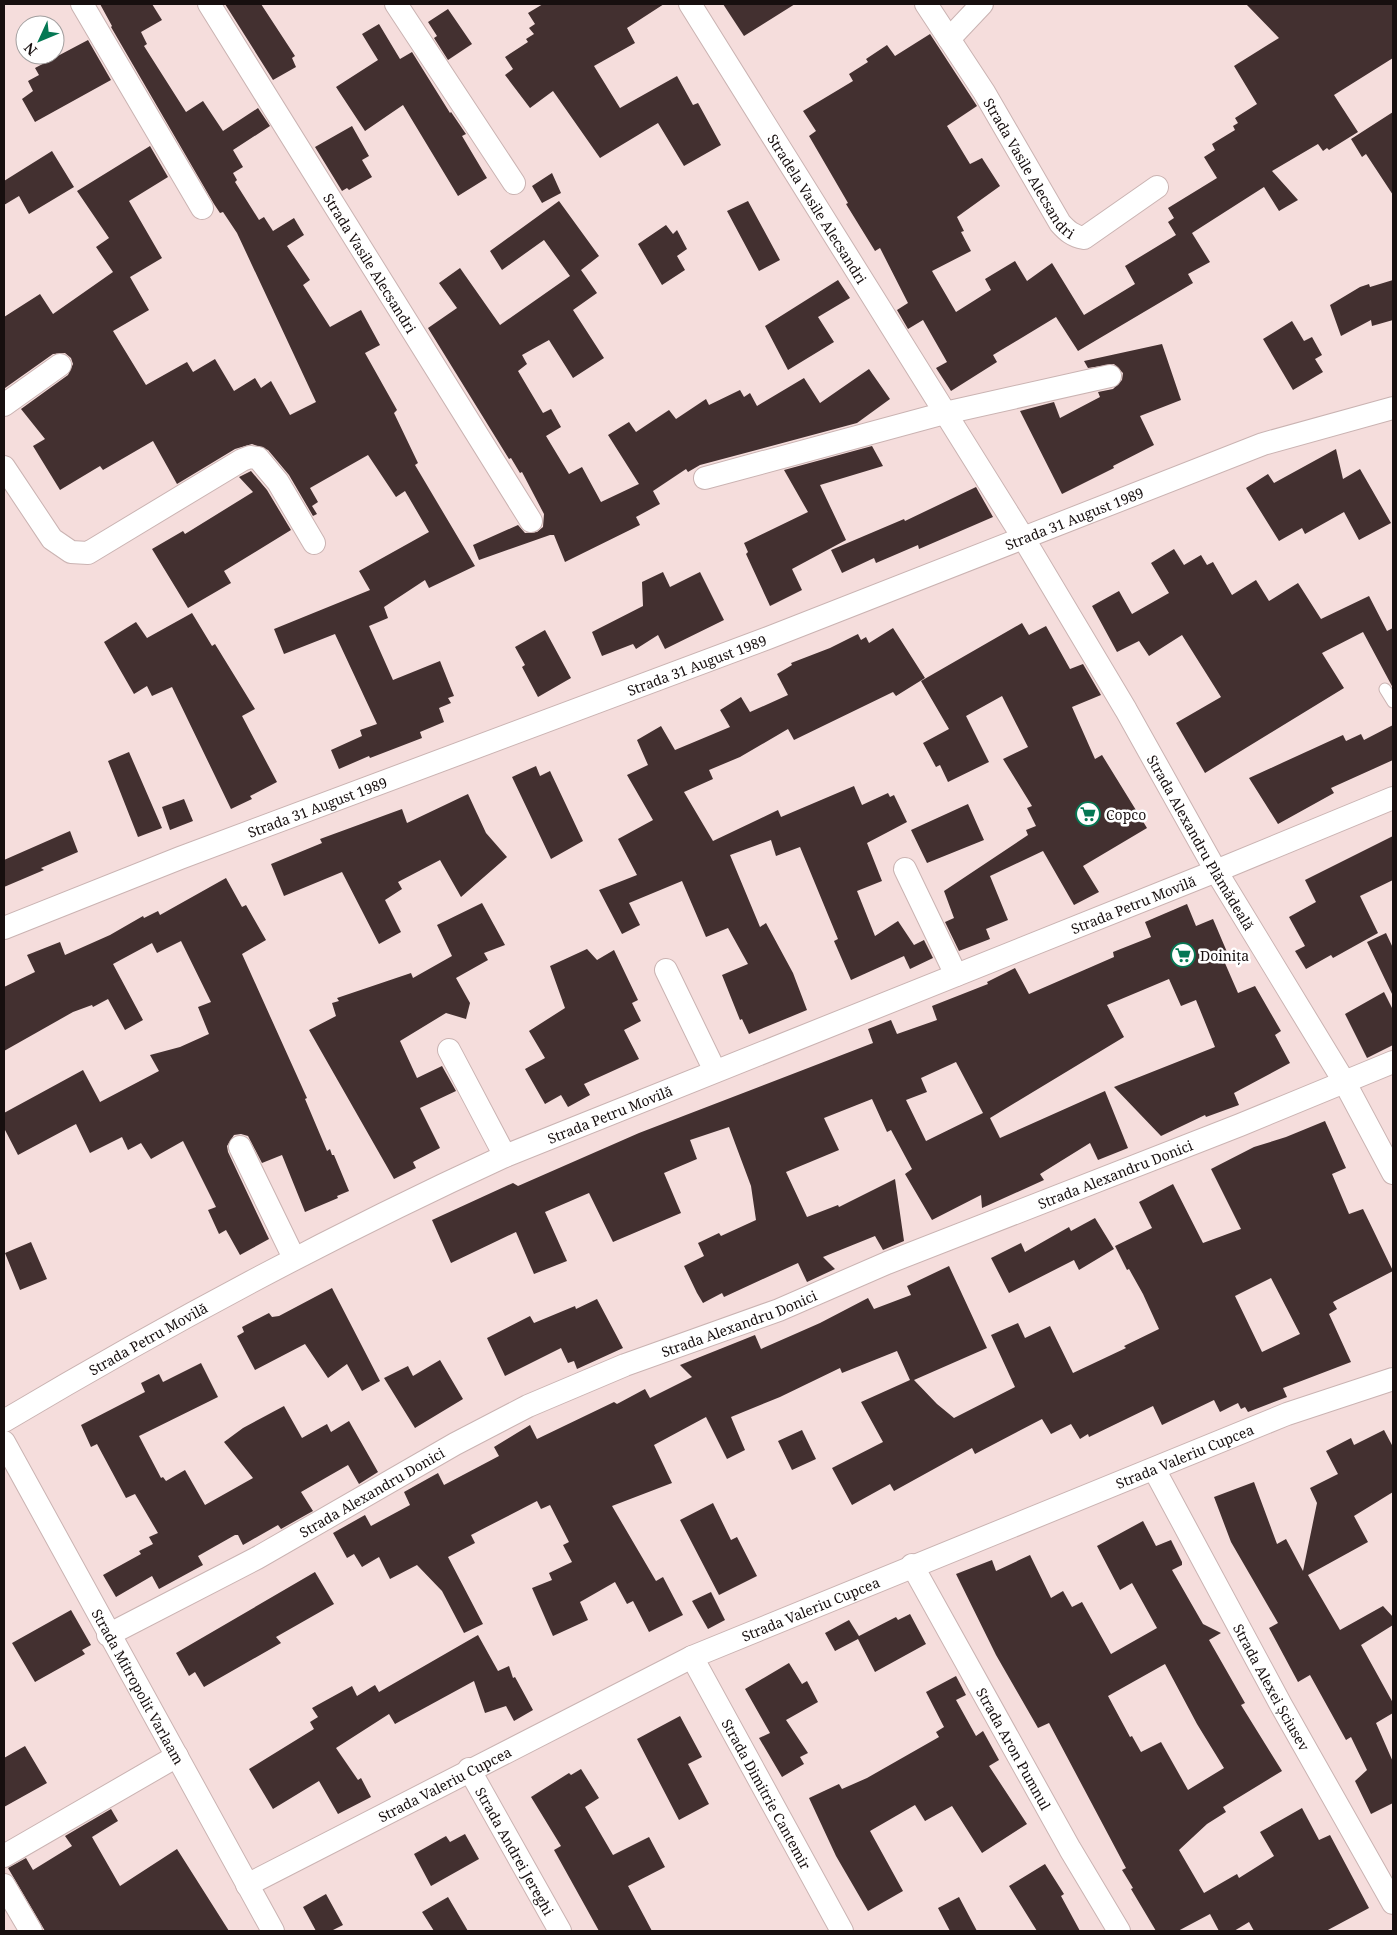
<svg xmlns="http://www.w3.org/2000/svg" width="1397" height="1935" viewBox="0 0 1397 1935" font-family="'Noto Serif',serif">
<style>
.building{fill:#433030;fill-rule:evenodd}
.lines{fill:none;stroke-linecap:round;stroke-linejoin:round}
.lane-casing{stroke:#cab3b2;stroke-width:13}
.street-casing{stroke:#cab3b2;stroke-width:24}
.lane{stroke:#fff;stroke-width:11}
.street{stroke:#fff;stroke-width:22}
.labels{text-anchor:middle;dominant-baseline:central;stroke-width:5;stroke-linejoin:round;paint-order:stroke}
.street-label{font-size:14px;fill:#170f0f;stroke:#fff}
.poi-label{font-size:14px;fill:#170f0f;stroke:#fff;text-anchor:start}
</style>
<rect width="100%" height="100%" fill="#f5dddc"/>
<path class="building" d="M100,4H152L162,20L141,32L147,44L144,46L186,112L203,101L223,131L258,108L270,126L233,150L243,167L233,173L237,180L235,182L259,220L264,217L273,231L294,218L304,235L287,246L310,280L303,285L330,327L361,310L380,345L365,353L397,410L394,413L418,463L415,465L475,566L429,588L425,580L384,607L388,618L369,626L393,680L440,661L454,696L448,698L451,703L439,708L444,722L420,732L422,738L370,758L369,756L339,769L331,750L362,736L360,730L377,724L335,634L284,654L274,629L370,590L359,571L429,532L405,491L396,497L368,455L310,488L318,502L312,506L317,514L313,516L289,475L268,450L252,444L235,449L177,484L153,441L103,470L100,466L60,490L33,446L45,439L21,409L68,375L73,364L71,358L65,353L53,354L5,388L4,386V317L40,294L53,314L113,272L96,247L109,238L77,191L150,146L168,177L129,201L162,258L130,277L149,310L113,331L146,385L187,362L193,372L215,359L234,391L255,378L261,388L271,381L290,415L316,402L237,233L223,212L220,213L214,204L111,27L112,26Z
M225,4H261L295,56L292,58L296,67L273,80Z
M543,4H664L627,28L635,43L594,66L620,108L677,76L693,105L698,103L721,145L684,166L658,123L600,158L553,91L530,108L505,75L513,69L505,57L528,42L526,39L534,34L529,28L535,24L528,13Z
M723,4H795L744,36Z
M1246,4H1393V58L1334,95L1358,132L1329,150L1327,148L1323,151L1318,144L1272,171L1298,200L1279,211L1264,187L1192,233L1210,262L1188,274L1193,283L1078,351L1056,317L993,355L997,362L951,391L936,368L947,362L923,320L908,329L897,310L908,303L880,248L875,251L846,204L848,203L809,136L816,131L803,111L853,81L849,74L868,62L866,59L887,45L895,56L930,34L977,106L947,126L970,164L982,158L1000,186L957,217L964,231L961,232L971,251L932,271L956,312L991,290L985,279L1015,261L1027,281L1052,263L1084,315L1135,284L1125,266L1176,235L1168,222L1174,218L1168,208L1217,178L1204,157L1215,150L1212,144L1235,130L1233,126L1238,123L1235,118L1257,104L1234,66L1279,38Z
M448,9L472,44L448,60L434,38L437,36L428,22Z
M379,24L400,59L412,52L450,113L451,112L466,134L462,136L487,178L458,196L403,105L365,131L336,87L378,60L362,34Z
M88,40L111,80L35,122L22,99L33,91L28,81L39,75L35,68Z
M1393,112V195L1366,154L1362,157L1351,139Z
M352,126L369,156L362,160L372,177L349,190L347,188L342,191L315,147Z
M52,151L74,187L29,214L19,196L4,205V181Z
M552,173L561,193L542,203L532,186Z
M559,201L599,256L581,270L597,293L573,310L604,358L573,378L549,340L522,355L527,364L518,371L543,413L551,409L561,427L546,436L569,474L582,467L601,502L639,484L608,435L629,422L636,432L669,410L676,419L706,399L709,405L740,390L744,397L750,393L757,406L804,378L820,403L869,369L890,399L857,423L700,465L688,472L686,469L653,491L660,504L636,517L640,525L565,562L554,535H550L479,560L473,545L518,525L525,533L537,532L543,527L544,514L522,472L520,473L511,458L509,459L428,328L457,308L439,283L460,268L500,325L570,276L544,240L502,270L490,251Z
M748,201L780,260L759,271L727,211Z
M666,225L673,234L677,230L687,249L677,256L685,270L662,285L638,244Z
M838,280L850,298L818,317L834,342L788,370L765,326Z
M1393,280V320L1372,326L1371,320L1341,336L1330,305L1360,287L1369,284L1370,287Z
M1292,321L1304,341L1312,337L1322,355L1315,359L1323,372L1293,390L1263,339Z
M1162,344L1181,400L1140,416L1154,445L1113,466L1114,468L1062,494L1020,411L1054,402L1060,418L1100,397L1098,392L1113,389L1122,380L1123,373L1114,364L1088,368L1084,361Z
M872,446L883,466L820,485L846,540L792,569L802,590L770,606L746,554L748,552L744,543L808,512L784,470Z
M1336,449L1343,479L1360,469L1391,523L1359,540L1344,512L1305,534L1302,528L1279,541L1246,488L1268,474L1274,483Z
M251,471L267,490L291,530L224,571L231,583L188,608L152,549L183,531L185,534L253,492L239,477Z
M976,487L993,517L919,549L918,545L876,563L874,558L842,573L831,550L904,519L905,521Z
M1174,549L1184,565L1201,555L1207,565L1213,562L1232,595L1256,580L1269,601L1298,583L1321,619L1369,596L1387,631L1393,628V688L1363,632L1322,653L1344,688L1205,773L1176,723L1221,697L1182,635L1149,656L1139,641L1117,652L1092,606L1119,591L1132,614L1169,593L1151,563Z
M663,572L670,587L700,572L724,620L665,649L658,635L636,649L633,644L602,656L592,632L643,606L642,582Z
M192,613L212,646L215,644L255,709L242,716L277,782L250,796L252,799L231,809L172,687L152,696L147,686L134,694L104,642L136,622L147,638Z
M1022,623L1029,635L1046,626L1070,669L1083,664L1101,695L1072,707L1095,759L1102,755L1147,828L1083,866L1099,892L1074,905L1043,851L990,876L1008,920L986,929L990,939L959,951L945,922L954,918L944,891L1028,835L1026,830L1036,826L1027,808L1032,806L1003,759L1028,747L1002,696L966,716L989,762L948,782L940,765L936,767L923,743L949,729L921,681Z
M893,628L925,678L896,696L893,692L794,740L788,729L740,757L709,770L713,779L684,792L713,841L778,810L781,817L854,786L862,805L888,793L890,797L894,795L907,822L867,843L882,881L857,891L875,936L898,921L914,945L924,940L933,958L910,969L904,956L851,980L834,941L838,939L800,847L776,856L771,840L730,855L760,927L766,923L793,973L807,1010L749,1034L742,1019L740,1020L722,975L748,964L728,928L706,937L682,881L629,903L640,925L622,934L599,890L637,875L618,839L653,820L627,775L648,765L637,740L661,726L675,750L730,727L720,710L741,697L750,712L788,695L777,674L792,665L791,663L830,648L858,634L861,640L866,637L869,643Z
M545,630L571,678L538,697L522,667L525,665L515,647Z
M1393,725V760L1331,788L1334,793L1278,824L1249,778L1343,735L1346,741L1361,734L1364,740Z
M129,752L162,828L138,837L108,761Z
M536,766L540,776L550,771L583,841L551,859L512,777Z
M468,794L486,833L507,857L461,897L440,860L398,882L402,889L385,900L401,932L379,944L342,872L284,896L271,864L322,843L320,839L402,809L407,823Z
M184,799L193,821L170,830L162,807Z
M968,804L984,840L927,863L911,830Z
M70,831L78,852L41,868L44,870L4,887V860Z
M1393,836V880L1360,896L1378,933L1333,958L1331,955L1306,969L1295,951L1305,946L1289,917L1316,902L1305,880Z
M226,878L242,907L246,905L266,940L242,954L307,1098L305,1099L327,1151L330,1149L332,1155H334L349,1191L337,1196L338,1198L305,1212L282,1155L262,1163L248,1136L241,1134L234,1135L227,1146L228,1152L269,1239L240,1255L226,1230L219,1234L208,1210L216,1207L183,1141L151,1159L141,1143L128,1150L122,1137L90,1153L76,1124L18,1155L4,1128V1113L83,1070L100,1102L159,1071L150,1055L180,1047L209,1034L198,1007L211,1002L181,941L157,953L152,943L113,964L143,1020L125,1030L108,999L93,1007L92,1005L73,1012L4,1051V987L35,972L27,955L60,942L65,955L110,935L143,916L144,918L158,911L160,915Z
M482,903L505,945L484,953L488,960L456,978L470,1003L466,1019L446,1013L400,1041L417,1078L442,1066L456,1091L420,1108L440,1148L413,1162L416,1168L394,1179L309,1030L336,1016L332,1003L339,1001L337,998L411,973L413,978L452,956L437,925Z
M1187,904L1196,926L1213,919L1227,952L1221,954L1238,993L1255,986L1281,1031L1275,1035L1290,1063L1234,1093L1239,1105L1206,1117L1205,1115L1161,1136L1114,1087L1215,1047L1196,1000L1181,1006L1169,979L1107,1005L1124,1037L990,1118L1000,1138L1105,1091L1128,1148L1098,1160L1090,1143L1040,1174L1044,1180L982,1208L981,1195L932,1220L905,1174L912,1169L891,1130L887,1132L872,1099L824,1118L839,1150L786,1172L807,1217L838,1205L839,1207L895,1179L904,1241L883,1250L875,1236L823,1257L835,1269L807,1282L798,1263L724,1297L722,1293L703,1303L697,1293L684,1266L704,1256L698,1243L719,1233L721,1236L756,1220L751,1186L729,1127L690,1140L697,1159L664,1173L681,1213L613,1242L589,1193L545,1212L567,1261L534,1274L516,1232L451,1263L432,1220L513,1183L518,1186L639,1133L873,1043L868,1029L891,1020L897,1034L937,1020L932,1006L988,984L987,982L1015,968L1029,994L1114,957L1113,952L1151,937L1145,922ZM956,1062L983,1113L926,1141L906,1100L927,1092L921,1078Z
M1386,933L1393,948V996L1367,942Z
M587,949L597,960L614,950L638,1000L632,1003L641,1021L624,1030L639,1059L584,1084L590,1095L568,1107L561,1095L545,1104L525,1069L545,1058L529,1031L565,1008L550,966Z
M1384,992L1393,1010V1045L1367,1058L1345,1014Z
M1325,1121L1346,1168L1332,1174L1349,1214L1363,1209L1393,1271L1333,1302L1337,1309L1329,1314L1351,1362L1283,1388L1287,1397L1248,1412L1245,1407L1241,1409L1238,1403L1220,1412L1214,1400L1162,1425L1153,1406L1089,1437L1088,1434L1080,1439L1071,1424L1051,1434L1042,1419L975,1454L972,1448L894,1491L890,1484L852,1505L832,1468L883,1442L861,1402L910,1380L897,1351L842,1373L840,1368L780,1397L731,1417L745,1450L727,1459L706,1417L654,1445L672,1483L612,1506L656,1581L663,1577L683,1615L649,1632L633,1601L627,1604L615,1582L580,1602L588,1620L553,1636L532,1588L552,1580L549,1573L572,1562L563,1545L569,1542L550,1505L541,1509L537,1501L471,1535L475,1543L448,1557L483,1624L464,1633L442,1591L417,1565L390,1579L379,1557L362,1567L354,1554L347,1558L333,1533L365,1515L371,1526L410,1505L404,1492L438,1473L444,1485L499,1456L494,1447L530,1425L537,1439L614,1402L617,1404L645,1389L650,1398L692,1377L680,1365L755,1335L761,1349L820,1323L868,1298L874,1309L911,1295L907,1286L949,1266L987,1348L914,1380L937,1404L954,1418L1015,1387L991,1335L1018,1323L1025,1338L1050,1326L1073,1373L1126,1348L1124,1346L1159,1329L1143,1294L1129,1269L1127,1270L1115,1246L1152,1228L1139,1202L1173,1184L1203,1243L1241,1229L1211,1169L1254,1147L1286,1137ZM1271,1278L1300,1334L1262,1352L1235,1296Z
M1095,1218L1114,1249L1079,1270L1074,1260L1009,1293L991,1258L1021,1243L1025,1252L1069,1227L1071,1231Z
M31,1242L47,1279L20,1290L5,1253Z
M332,1288L380,1381L362,1391L347,1364L328,1378L305,1344L255,1370L237,1336L244,1332L242,1327L269,1313L272,1317L279,1316Z
M597,1299L623,1348L577,1369L574,1361L568,1363L561,1348L505,1376L487,1338L530,1316L534,1323L575,1306L576,1309Z
M440,1360L463,1399L415,1428L384,1378L408,1366L413,1376Z
M201,1363L218,1397L139,1436L161,1478L163,1477L166,1481L185,1470L205,1505L253,1478L224,1442L243,1428L284,1406L302,1438L327,1424L331,1432L349,1421L378,1472L359,1484L348,1465L301,1492L313,1511L304,1516L281,1529L278,1525L243,1545L238,1535H235L198,1556L203,1565L159,1589L152,1576L116,1597L103,1575L141,1554L139,1551L153,1544L149,1537L158,1533L135,1494L126,1498L97,1444L91,1447L81,1425L145,1392L141,1383L159,1374L163,1382Z
M802,1430L816,1459L792,1470L778,1441Z
M1384,1430L1393,1447V1492L1354,1516L1368,1542L1308,1575L1340,1630L1383,1606L1393,1617V1625L1361,1645L1393,1703V1713L1376,1723L1393,1762V1803L1371,1814L1355,1781L1367,1770L1351,1737L1346,1740L1310,1675L1298,1682L1269,1628L1278,1623L1231,1542L1214,1497L1254,1482L1277,1544L1286,1539L1303,1571L1317,1503L1310,1488L1338,1474L1326,1451L1351,1438L1354,1445Z
M713,1503L731,1540L737,1537L757,1576L719,1595L680,1520Z
M1143,1521L1156,1546L1171,1540L1182,1562V1565L1172,1570L1203,1624L1221,1633L1209,1640L1245,1703L1241,1705L1282,1771L1223,1807L1226,1812L1207,1824L1179,1850L1204,1893L1237,1874L1239,1878L1274,1856L1260,1832L1302,1808L1319,1840L1330,1835L1369,1908L1326,1931H1254L1249,1922L1234,1931H1219L1210,1914L1178,1931H1156L1131,1889L1133,1888L1122,1870L1126,1868L1049,1723L1038,1728L996,1655L956,1574L992,1560L996,1571L1030,1555L1051,1598L1063,1591L1072,1607L1082,1602L1111,1654L1157,1628L1132,1583L1120,1590L1097,1546ZM1165,1664L1197,1724L1224,1768L1188,1790L1161,1742L1141,1752L1132,1736L1130,1737L1108,1696Z
M315,1572L334,1604L276,1637L281,1643L204,1687L195,1672L189,1676L176,1653Z
M711,1592L725,1620L708,1629L692,1601Z
M71,1610L91,1645L82,1650L85,1654L35,1682L12,1643Z
M910,1614L926,1644L875,1672L858,1639L835,1651L825,1633L849,1620L859,1636L896,1617L898,1620Z
M478,1635L498,1671L509,1666L513,1678L515,1677L533,1710L514,1721L506,1706L485,1713L474,1681L395,1724L389,1714L336,1748L358,1780L361,1778L371,1797L338,1814L319,1781L273,1809L249,1769L314,1729L310,1722L318,1717L312,1708L352,1686L357,1696L375,1685L379,1692Z
M789,1663L802,1684L807,1681L818,1702L786,1720L808,1753L800,1757L804,1764L782,1777L759,1738L770,1733L745,1689Z
M956,1676L966,1695L956,1700L976,1736L983,1731L999,1760L989,1766L1027,1824L982,1853L952,1806L925,1821L915,1805L870,1831L903,1891L868,1911L836,1856L809,1798L839,1784L842,1789L867,1778L939,1737L936,1732L944,1727L926,1692Z
M680,1716L702,1757L688,1764L709,1804L679,1820L637,1739Z
M25,1746L47,1783L4,1807V1758Z
M581,1769L599,1798L585,1807L613,1855L649,1837L665,1867L628,1886L652,1931H599L554,1850L561,1846L531,1797L569,1773L571,1775Z
M111,1809L118,1821L92,1837L120,1886L177,1849L229,1931H45L8,1868L26,1858L33,1870L72,1846L65,1836Z
M465,1834L479,1859L431,1886L414,1854L446,1836L450,1842Z
M1045,1864L1064,1894L1061,1896L1080,1931H1037L1009,1886Z
M326,1894L343,1925L331,1931H316L303,1907Z
M448,1897L468,1931H434L422,1912Z
M959,1897L977,1931H950L938,1908Z"/>
<g class="lines">
<g class="lane-casing">
<path id="lane" d="M1385,689L1393,702"/>
</g>
<g class="street-casing">
<g id="street">
<path d="M82,4L202,208"/>
<path id="s1" d="M209,4L531,521"/>
<path d="M396,4L514,183"/>
<path id="s2" d="M690,4L1024,539L1126,710L1216,871L1345,1083L1393,1173"/>
<path id="s3" d="M926,4L984,92L1060,223C1067,231 1073,236 1084,238L1157,187"/>
<path d="M949,39L982,4"/>
<path d="M4,405L60,365"/>
<path d="M4,467L52,539L71,552L88,553L242,460L250,457L258,458L278,482L314,543"/>
<path d="M705,478L945,413L1110,376"/>
<path d="M905,869L956,975"/>
<path id="s4" d="M4,928L180,858L768,638L1263,444L1393,408"/>
<path d="M666,970L715,1071"/>
<path d="M449,1050L505,1156"/>
<path d="M240,1147L294,1258"/>
<path id="s5" d="M4,1421C167,1324 333,1235 505,1156L1216,871L1393,798"/>
<path id="s6" d="M4,1442L273,1931"/>
<path id="s7" d="M1154,1469L1281,1705L1393,1903"/>
<path id="s8" d="M912,1565L1070,1849L1119,1931"/>
<path id="s9" d="M108,1635L257,1558L455,1444L528,1406L625,1365L779,1310L887,1263L1240,1125L1393,1062"/>
<path id="s10" d="M692,1657L842,1931"/>
<path id="s11" d="M469,1769L560,1931"/>
<path d="M4,1856L177,1756"/>
<path d="M4,1885L31,1931"/>
<path id="s12" d="M247,1885L692,1657L1287,1414L1393,1379"/>
</g>
</g>
<use href="#lane" class="lane"/>
<use href="#street" class="street"/>
</g>
<defs>
<g id="supermarket-ring" transform="scale(1.25)"><circle r="9.5" fill="#fff" stroke="#057854" stroke-width="1.5"/><path d="M-6-5.5h2.5l.6 2H6L4.5 2H-2.5L-4.4-4H-6ZM-1.5 3.2a1.3 1.3 0 1 0 .1 0ZM3 3.2a1.3 1.3 0 1 0 .1 0Z" fill="#057854"/></g>
</defs>
<g fill-rule="evenodd">
<use href="#supermarket-ring" x="1088" y="814"/>
<use href="#supermarket-ring" x="1183" y="955"/>
</g>
<g class="labels">
<g class="street-label">
<text stroke="none"><textPath href="#s3" startOffset="194">Strada Vasile Alecsandri</textPath></text>
<text stroke="none"><textPath href="#s2" startOffset="241">Stradela Vasile Alecsandri</textPath></text>
<text stroke="none"><textPath href="#s1" startOffset="305">Strada Vasile Alecsandri</textPath></text>
<text stroke="none"><textPath href="#s4" startOffset="1146">Strada 31 August 1989</textPath></text>
<text stroke="none"><textPath href="#s4" startOffset="741">Strada 31 August 1989</textPath></text>
<text stroke="none"><textPath href="#s4" startOffset="336">Strada 31 August 1989</textPath></text>
<text stroke="none"><textPath href="#s2" startOffset="982">Strada Alexandru Plămădeală</textPath></text>
<text stroke="none"><textPath href="#s5" startOffset="1244">Strada Petru Movilă</textPath></text>
<text stroke="none"><textPath href="#s5" startOffset="680">Strada Petru Movilă</textPath></text>
<text stroke="none"><textPath href="#s9" startOffset="1110">Strada Alexandru Donici</textPath></text>
<text stroke="none"><textPath href="#s9" startOffset="705">Strada Alexandru Donici</textPath></text>
<text stroke="none"><textPath href="#s5" startOffset="166">Strada Petru Movilă</textPath></text>
<text stroke="none"><textPath href="#s12" startOffset="1032">Strada Valeriu Cupcea</textPath></text>
<text stroke="none"><textPath href="#s9" startOffset="300">Strada Alexandru Donici</textPath></text>
<text stroke="none"><textPath href="#s12" startOffset="628">Strada Valeriu Cupcea</textPath></text>
<text stroke="none"><textPath href="#s6" startOffset="279">Strada Mitropolit Varlaam</textPath></text>
<text stroke="none"><textPath href="#s7" startOffset="248">Strada Alexei Șciusev</textPath></text>
<text stroke="none"><textPath href="#s8" startOffset="210">Strada Aron Pumnul</textPath></text>
<text stroke="none"><textPath href="#s12" startOffset="222">Strada Valeriu Cupcea</textPath></text>
<text stroke="none"><textPath href="#s10" startOffset="156">Strada Dimitrie Cantemir</textPath></text>
<text stroke="none"><textPath href="#s11" startOffset="94">Strada Andrei Jereghi</textPath></text>
</g>
<g class="poi-label">
<text x="1106" y="814">Copco</text>
<text x="1200" y="955">Doinița</text>
</g>
</g>
<rect width="1397" height="1935" fill="none" stroke="#170f0f" stroke-width="10"/>
<g transform="translate(40 40) rotate(226)"><circle r="24" fill="#ffffff" stroke="#a29f9f"/>
<path d="M0-4L9 19L0 12L-9 19Z" fill="#057854"/>
<text y="-8" font-size="14" font-weight="bold" text-anchor="middle" fill="#170f0f">N</text>
</g>
</svg>
